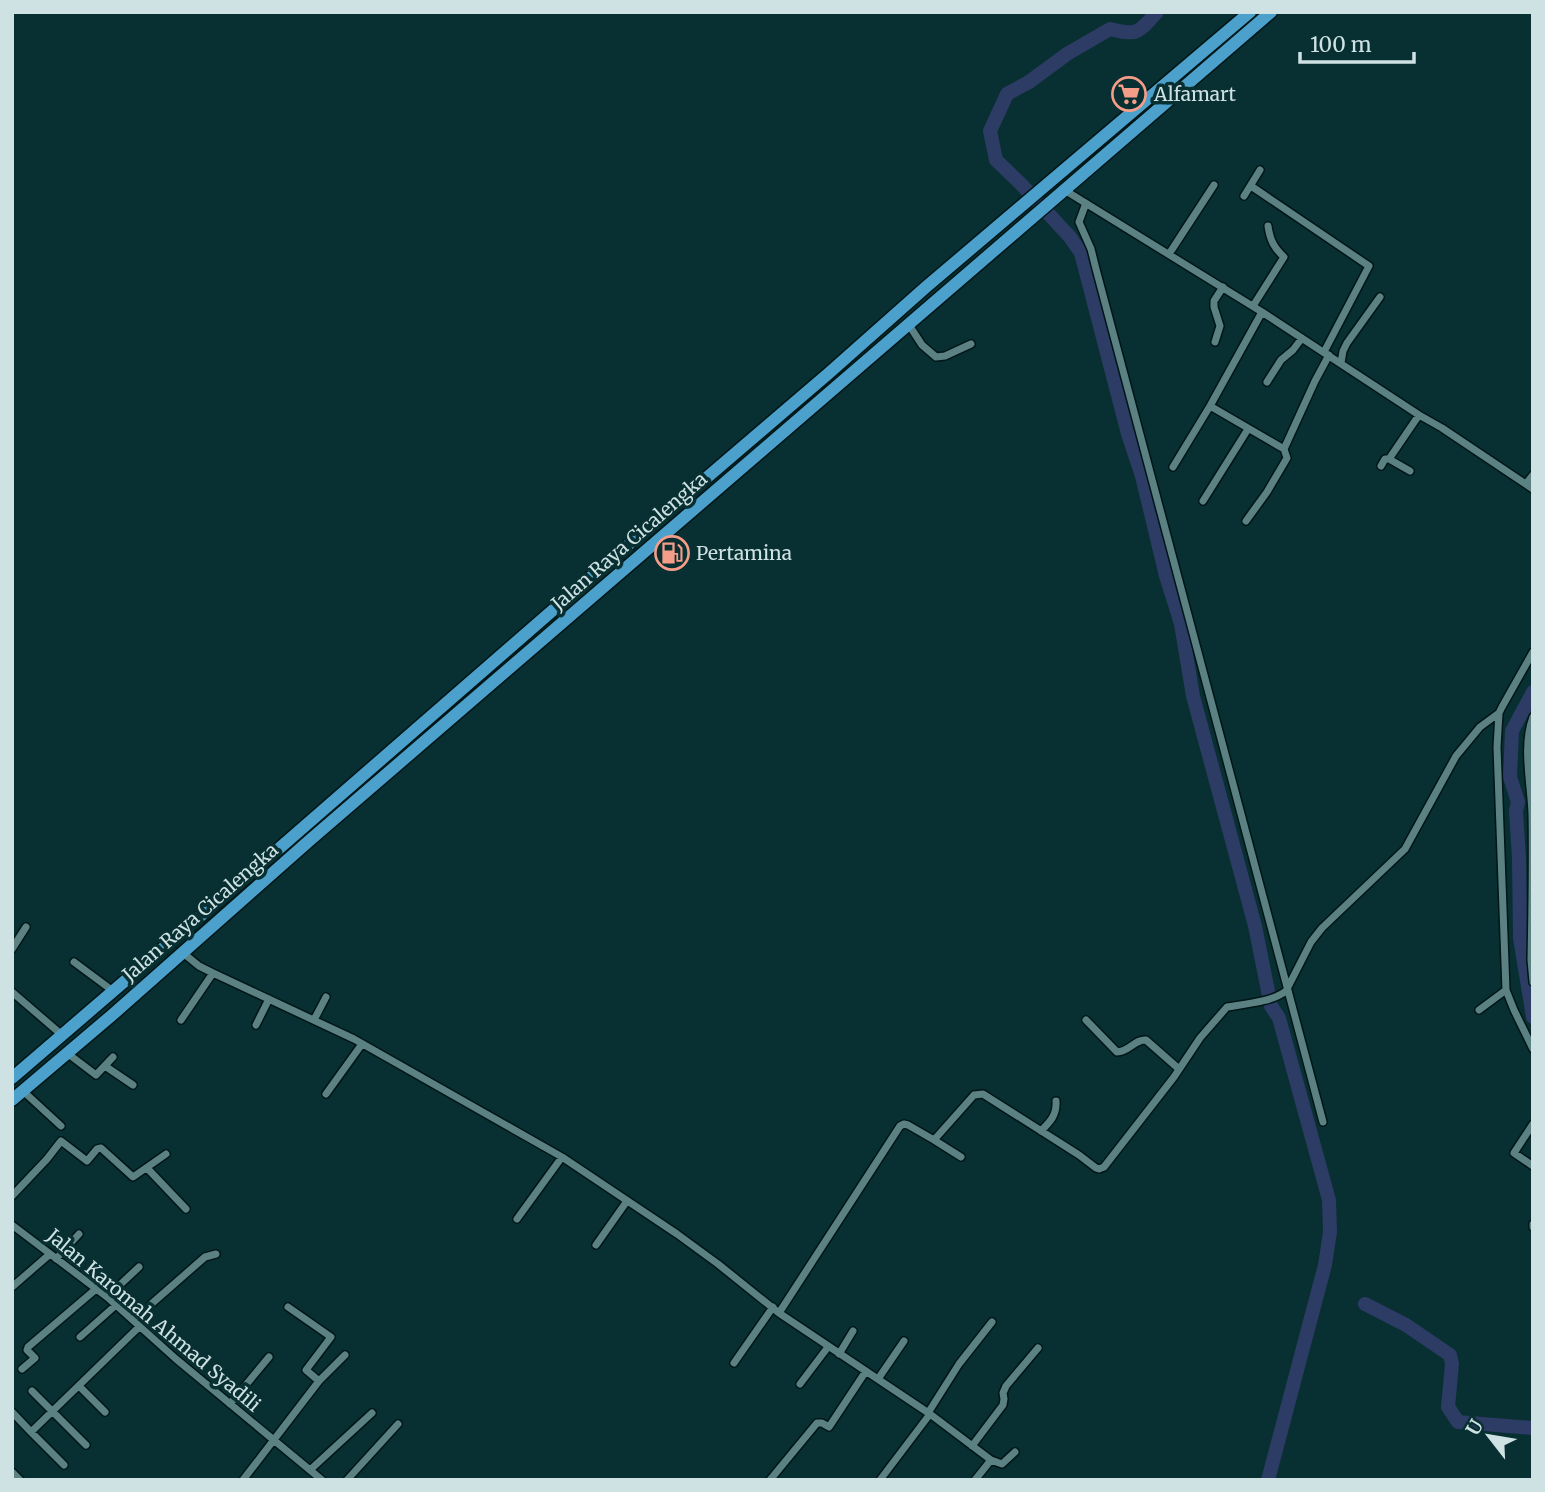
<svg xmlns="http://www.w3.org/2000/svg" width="1545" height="1492" viewBox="0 0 1545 1492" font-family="Merriweather,serif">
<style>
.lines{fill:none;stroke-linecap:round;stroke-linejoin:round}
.river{stroke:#2c3c64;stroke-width:14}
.street-casing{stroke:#001617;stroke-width:10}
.highway-casing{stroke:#001617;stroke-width:15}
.street{stroke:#5b8183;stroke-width:7}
.highway{stroke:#4ba1cb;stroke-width:12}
.labels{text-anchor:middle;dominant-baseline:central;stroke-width:7;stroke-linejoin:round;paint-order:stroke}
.poi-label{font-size:19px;fill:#cee2e3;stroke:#082f31;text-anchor:start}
.street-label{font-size:19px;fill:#cee2e3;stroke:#082f31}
</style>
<rect width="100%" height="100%" fill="#082f31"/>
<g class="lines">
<path class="river" d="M1157,12C1138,33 1138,36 1110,29L1067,54L1029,82L1007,94L990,131L996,160L1021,184L1070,237L1081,253L1128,434L1142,476L1166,576L1181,624L1193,696L1255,926L1271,1006L1279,1018L1329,1200L1330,1232L1325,1265L1268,1480
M1533,692L1512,731L1510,777L1518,802L1516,811L1519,858L1520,938L1533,1017
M1365,1304L1406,1325L1450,1355L1452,1364L1448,1407L1458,1422L1533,1428"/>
<g class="street-casing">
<path id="street" d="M1251,186L1369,266L1324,352
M1066,191L1262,312L1419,415L1442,428L1533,489
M1244,196L1260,170
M1086,203L1079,222L1091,249L1096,269L1323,1122
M1169,254L1214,185
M1253,306L1284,257C1274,248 1270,240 1268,226
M909,325L922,345L936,357L945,356L971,344
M1215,342L1220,326L1214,307V301L1223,287
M1341,363L1343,351L1347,343L1380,297
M1267,382L1281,360L1293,350L1302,338
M1210,406L1284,449
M1389,459L1410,471
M1381,466L1385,459H1389L1419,415
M1173,467L1210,406L1262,312
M1526,484L1533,475
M1203,501L1248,429
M1246,521L1267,492L1287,458L1284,449L1315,381L1329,355
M1533,652L1502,707L1499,713L1497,747L1506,990L1514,1010L1533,1049
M1533,717C1522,747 1531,782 1532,814C1533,862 1532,911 1531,960L1533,982
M12,949L26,927
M183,953L199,966L213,973L354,1039L562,1157L677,1234L718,1264L779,1313L930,1414L991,1460L975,1480
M74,962L113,991
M12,992L62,1035
M1479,1010L1506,990
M181,1020L213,973
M314,1020L326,997
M1086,1020L1117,1052C1129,1052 1135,1039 1146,1040L1179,1069
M256,1025L269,999
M67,1053L96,1075L113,1057
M105,1066L133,1085
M23,1091L61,1126
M326,1094L362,1044
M1533,1124L1514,1153L1533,1166
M1041,1131C1050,1122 1057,1115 1056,1101
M934,1140L961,1157
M147,1168L186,1209
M12,1196L47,1159L61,1141L87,1161L97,1149L101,1148L133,1177L166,1154
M517,1219L562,1157
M1533,1224V1227
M12,1225L107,1297L176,1359L322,1480
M596,1245L627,1201
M56,1259L79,1234
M12,1287L50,1254
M107,1297L139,1267
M288,1307L331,1337L306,1370L319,1381
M779,1313L900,1126L904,1124L908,1125L934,1140L974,1095L983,1094L1079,1155L1096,1168L1099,1169L1104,1167L1174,1077L1200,1038L1227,1007C1245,1004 1272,1002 1286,991L1311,942L1322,928L1405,849L1456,756L1480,727L1499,713
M133,1320L205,1257L216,1254
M80,1337L116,1305
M839,1354L853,1331
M734,1363L773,1307
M22,1369L35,1358L27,1350L28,1347L96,1289
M878,1379L904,1341
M800,1384L828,1347
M79,1386L105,1412
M32,1391L86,1445
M230,1404L269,1357
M12,1412L31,1432
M928,1413L959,1364L992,1322
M972,1446L1003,1405L1004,1399L1003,1393L1006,1386L1038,1348
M991,1460L1002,1464L1015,1452
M64,1465L31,1432L139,1327
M310,1470L372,1413
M12,1472L20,1480
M243,1480L319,1381L345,1355
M347,1480L398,1424
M770,1480L817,1423H822L829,1427L866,1371
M880,1480L930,1414"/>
</g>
<g class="highway-casing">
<path id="highway" d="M12,1078L275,852L614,557L829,373L926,287L1250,12
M12,1100L111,1016L310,840L1271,12"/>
</g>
<use href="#street" class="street"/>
<use href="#highway" class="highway"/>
</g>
<defs>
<g id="supermarket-ring" transform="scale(1.75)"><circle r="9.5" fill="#082f31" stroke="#f49e89" stroke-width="1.5"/><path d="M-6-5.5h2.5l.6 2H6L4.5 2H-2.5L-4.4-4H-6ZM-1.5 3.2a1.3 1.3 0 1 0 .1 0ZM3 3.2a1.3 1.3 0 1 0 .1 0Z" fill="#f49e89"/></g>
<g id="fuel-ring" transform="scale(1.75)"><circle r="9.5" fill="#082f31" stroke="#f49e89" stroke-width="1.5"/><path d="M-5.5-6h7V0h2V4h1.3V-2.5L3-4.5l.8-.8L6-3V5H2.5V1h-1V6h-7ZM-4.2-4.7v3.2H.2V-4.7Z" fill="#f49e89"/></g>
</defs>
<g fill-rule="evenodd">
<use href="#supermarket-ring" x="1129" y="94"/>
<use href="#fuel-ring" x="672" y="553"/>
</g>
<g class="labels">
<g class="poi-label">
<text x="1154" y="94">Alfamart</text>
<text x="696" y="553">Pertamina</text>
</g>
<g class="street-label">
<text transform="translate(629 541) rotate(-41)">Jalan Raya Cicalengka</text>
<text transform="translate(200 912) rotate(-41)">Jalan Raya Cicalengka</text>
<text transform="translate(154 1320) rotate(40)">Jalan Karomah Ahmad Syadili</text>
</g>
</g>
<rect width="1545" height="1492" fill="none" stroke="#cee2e3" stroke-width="28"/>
<g transform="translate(1489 1436) rotate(301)" stroke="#082f31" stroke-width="5" paint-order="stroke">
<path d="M0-5L12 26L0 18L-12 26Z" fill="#cee2e3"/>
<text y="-10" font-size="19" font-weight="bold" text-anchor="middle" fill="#cee2e3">U</text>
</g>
<path d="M1300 52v10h114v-10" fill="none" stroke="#cee2e3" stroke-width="3.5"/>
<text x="1310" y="52" font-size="21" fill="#cee2e3" stroke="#082f31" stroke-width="5" paint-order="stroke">100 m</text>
</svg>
